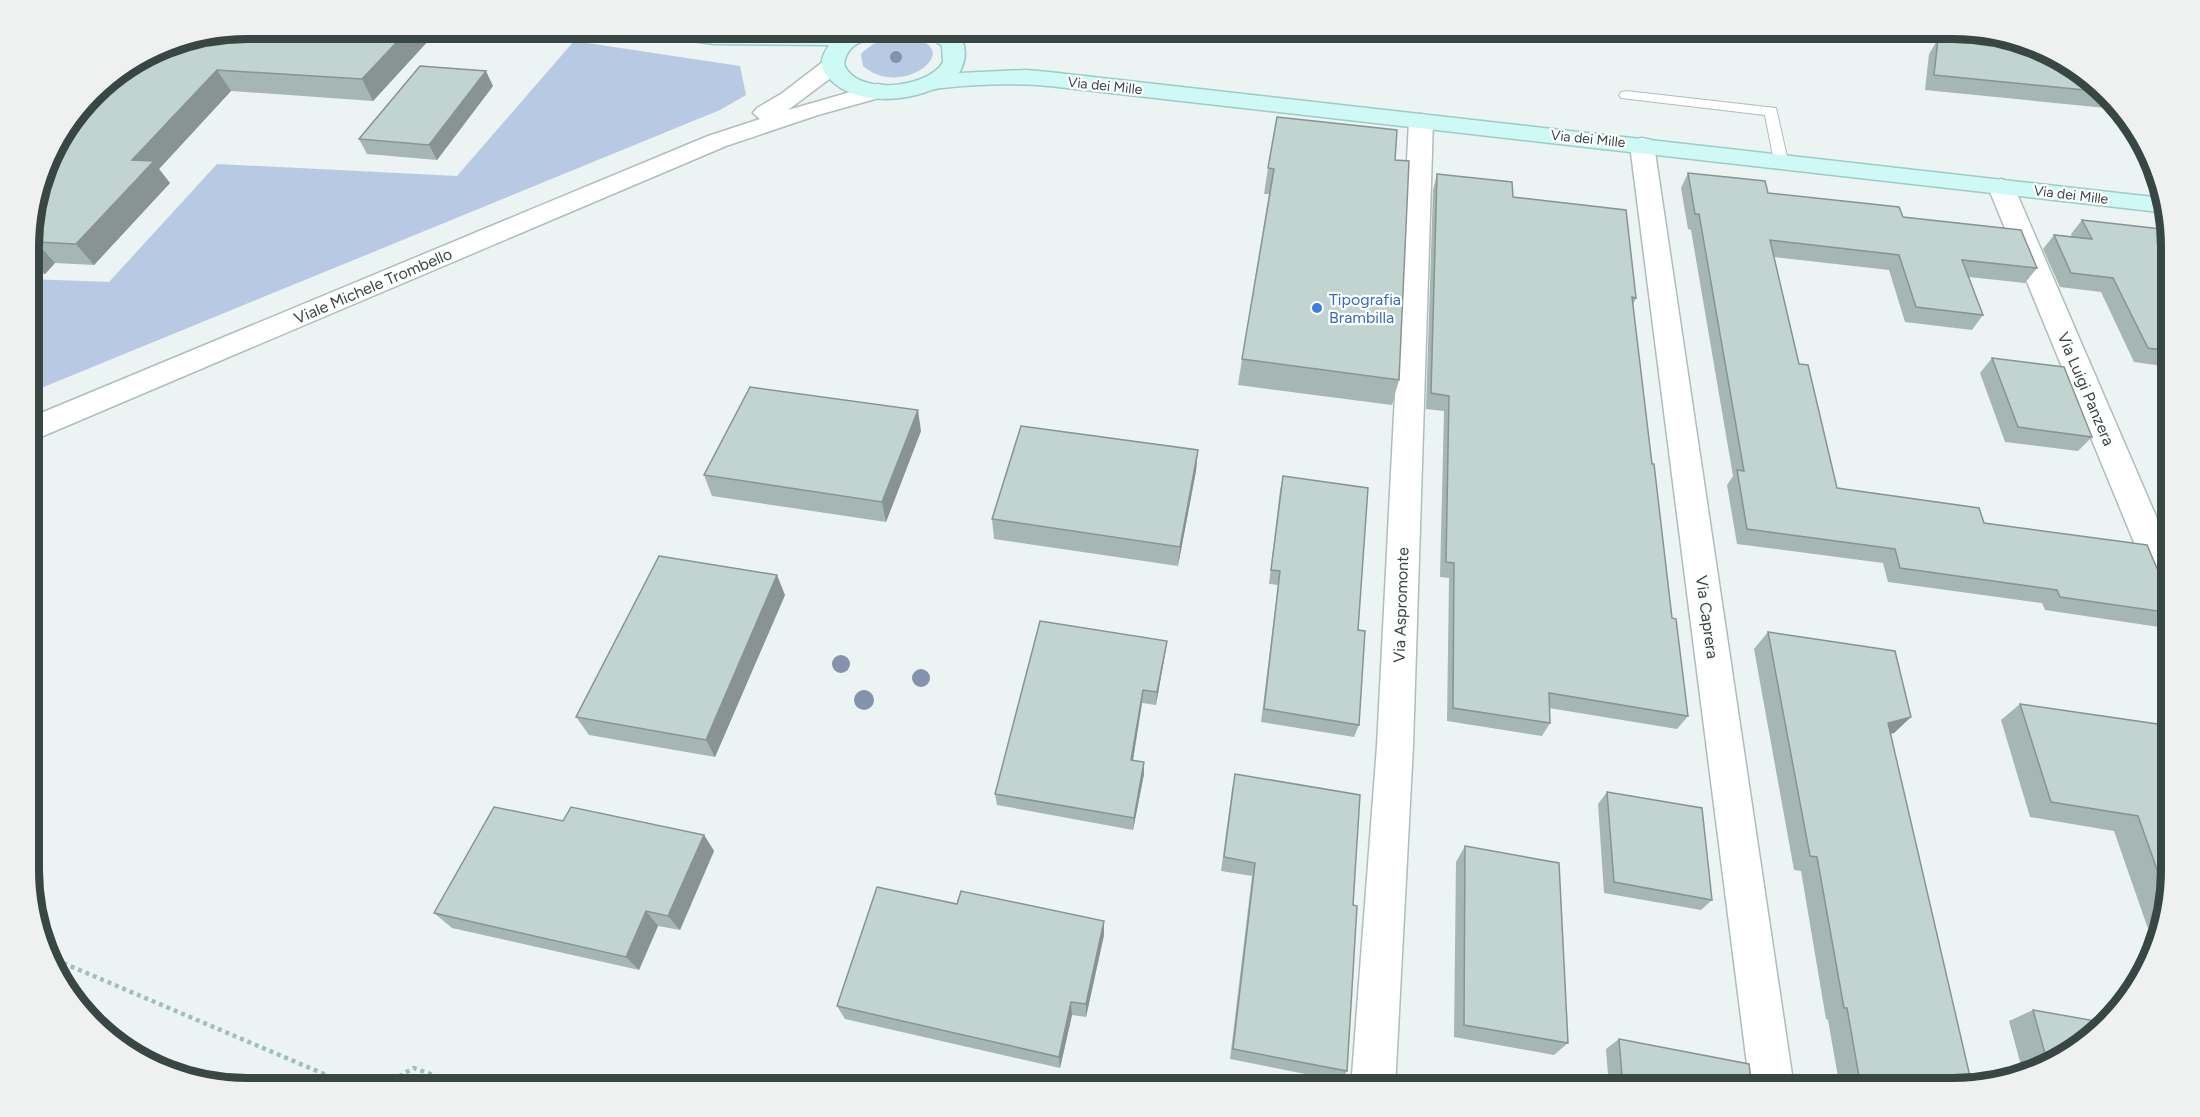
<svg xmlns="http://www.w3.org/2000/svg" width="2200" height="1117" viewBox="0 0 2200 1117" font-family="Figtree,sans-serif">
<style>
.green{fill:#b8c9e3}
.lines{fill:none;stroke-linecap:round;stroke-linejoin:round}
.service-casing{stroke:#aebebb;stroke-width:2}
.minor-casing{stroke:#aebebb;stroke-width:3}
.tertiary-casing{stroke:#aebebb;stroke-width:3}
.secondary-casing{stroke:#9dcbc6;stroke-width:3}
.path{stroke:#a1bfb9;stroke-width:4.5;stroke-dasharray:4 4;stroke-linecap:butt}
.service{fill:#fff;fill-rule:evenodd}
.minor{fill:#fff;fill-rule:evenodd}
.tertiary{fill:#fff;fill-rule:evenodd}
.secondary{fill:#cff9f5;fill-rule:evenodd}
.tree{fill:#8592ac}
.wall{fill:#a6b6b3}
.shaded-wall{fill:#879492}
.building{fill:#c1d4d0;stroke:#879492;stroke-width:1.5}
.shop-dot{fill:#3f7fe0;stroke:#fff;stroke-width:2}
.labels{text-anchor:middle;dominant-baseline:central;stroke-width:4.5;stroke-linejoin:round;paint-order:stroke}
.far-street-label{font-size:14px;fill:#394744;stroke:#fff}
.street-label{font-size:16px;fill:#394744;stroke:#fff}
.shop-label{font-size:16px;fill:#366cbe;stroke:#fff;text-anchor:start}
.rim{fill:none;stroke:#394744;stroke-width:8}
</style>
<rect width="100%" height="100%" fill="#ebf4f2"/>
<path class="green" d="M895,37C977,38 906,103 863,66L861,54C871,43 882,40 895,37Z
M574,41L740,66L746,95L720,110L29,393V279L109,282L217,164L457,176Z"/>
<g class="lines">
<g class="service-casing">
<path id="service" d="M1626,91L1776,108L1788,161L1781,165L1774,161L1765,115L1621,98L1619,95L1621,92Z"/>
</g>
<g class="minor-casing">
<path id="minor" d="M1421,114L1429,116L1433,121L1413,746L1395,1088H1351L1377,746L1409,121L1413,116Z
M1642,138L1651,140L1654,145L1794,1088H1750L1630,145L1633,140Z
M2001,179L2010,182L2014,187L2171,551V605L2159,601L2154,591L1988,187L1992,182Z"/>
</g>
<g class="tertiary-casing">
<path id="tertiary" d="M832,59L840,61L843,66L840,71L788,110L878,84L886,86L890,91L886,96L818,115L726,146L29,442V418L708,136L760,119L753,113L757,108L781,94L824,61Z"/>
</g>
<g class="secondary-casing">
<path id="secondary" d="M639,28L843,32L850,28H881C870,44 848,38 844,64C855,96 928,89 943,62L942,46L919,28C928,28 941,26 948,28C968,35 968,59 959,73L1026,70L1049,72L2162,198L2168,213L1049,86C1014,83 977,84 942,88C934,88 925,93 916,95C888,102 849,101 829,78C818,67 821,57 829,45L714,44L650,35L642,33Z"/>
</g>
<path class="path" d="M56,960L357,1088
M378,1088L414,1068L468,1088"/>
<use href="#service" class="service"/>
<use href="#minor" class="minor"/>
<use href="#tertiary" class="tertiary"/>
<use href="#secondary" class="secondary"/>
</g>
<g class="tree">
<circle cx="896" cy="57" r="6"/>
<circle cx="841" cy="664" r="9"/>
<circle cx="921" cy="678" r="9"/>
<circle cx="864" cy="700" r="10"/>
</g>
<path class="wall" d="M247,28H440L373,101L231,91L159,169L170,183L94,265L55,263L45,274L29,273V232Z
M1938,39L2050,51L2116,109L1925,90L1929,54Z
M493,86L437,160L367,154L359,139Z
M1395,160L1399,380L1392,405L1238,385L1242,359L1269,194H1264L1268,168Z
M1688,173L1768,193L1903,217L2037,268L2025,283L1969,277L1983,315L1972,330L1905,322L1889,270L1774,257L1799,364L1837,488L1984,523L2171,601V617L2159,627L2045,610L2042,603L1888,582L1883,563L1737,544L1727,485L1733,476L1691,230L1688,229L1681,188Z
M1437,174L1513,197L1636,298L1633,305L1652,464L1672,618L1688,716L1677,729L1549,708L1550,723L1542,736L1447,721L1449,578L1440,577L1444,411L1426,409L1433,190Z
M2082,220L2170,230V367L2134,362L2101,292L2060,287L2043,249L2054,235L2072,237L2071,234Z
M1992,358L2092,437L2078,451L2005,442L1980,373Z
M921,431L886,522L712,496L704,475Z
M1198,450L1196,471L1178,566L994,539L992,519Z
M1283,476L1358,630L1359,725L1354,737L1261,722L1278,585L1269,584L1280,490Z
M785,595L715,757L589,735L576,717Z
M1768,632L1911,717L1894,733L1890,734L1967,1088H1840L1828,1020L1826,1019L1801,871L1794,870L1754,649Z
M1167,641L1165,654L1156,705L1142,703L1133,760L1144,774L1133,830L997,805L995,794Z
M2020,704L2171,726V871L2154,946L2114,831L2030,817L2001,720Z
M1235,774L1353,905L1347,1071L1341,1081L1230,1059L1252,876L1221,871L1232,789Z
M1607,792L1712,900L1701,910L1604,893L1598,804Z
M563,821L704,835L714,851L680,930L658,926L639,970L452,928L434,913Z
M1465,846L1568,1043L1554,1055L1454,1037L1456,862Z
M1104,935L1086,1017L1072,1015L1060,1068L845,1019L837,1006Z
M2033,1010L2074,1052L2022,1069L2009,1021Z
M1619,1039L1752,1088H1609L1606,1049Z"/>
<path class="shaded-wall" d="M410,28H440L373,101L362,79Z
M217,70L231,91L159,169L170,183L94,265L76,244L132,160Z
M486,71L493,86L437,160L429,145Z
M36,242L55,263L45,274L29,256V249Z
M918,410L921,431L886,522L882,502Z
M1198,450L1196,471L1178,566L1180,547Z
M777,575L785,595L715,757L706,740Z
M1167,641L1165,654L1156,705L1157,692Z
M1143,690L1142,703L1131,772V760Z
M1911,717L1894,733L1871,739L1888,723Z
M1144,762V774L1133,830L1134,818Z
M704,835L714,851L680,930L668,916Z
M646,911L658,926L639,970L626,957Z
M1104,921V935L1086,1017V1004Z
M1071,1002L1072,1015L1060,1068L1059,1057Z"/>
<path class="building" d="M247,28H410L362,79L217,70L132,160L154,161L76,244L36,242L29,249V232L51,151L103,83L164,45Z
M1938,39L2042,49L2050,51L2095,91L1934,75Z
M420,66L486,71L429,145L359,139Z
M1277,117L1397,130L1395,160L1409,161L1399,380L1242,359L1274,169L1268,168Z
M1688,173L1765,181L1768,193L1899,207L1903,217L2021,230L2037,268L1962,260L1983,315L1916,307L1899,255L1770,240L1799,364L1808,365L1837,488L1979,508L1984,523L2147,545L2171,601V613L2060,597L2057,590L1900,568L1895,549L1747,529L1737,470L1744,471L1699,214H1695Z
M1437,174L1512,182L1513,197L1626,210L1636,298L1632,297L1652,464H1654L1672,618L1676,619L1688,716L1549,693L1550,723L1453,708L1454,563L1446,562L1449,396L1431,393Z
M2082,220L2170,230V351L2148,348L2113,278L2071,273L2054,235L2092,239Z
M1992,358L2064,367L2092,437L2018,427Z
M750,387L918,410L882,502L704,475Z
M1021,426L1198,450L1180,547L992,519Z
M1283,476L1368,488L1358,630L1365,631L1359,725L1264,709L1280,571L1271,570Z
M659,556L777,575L706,740L576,717Z
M1040,621L1167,641L1157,692L1143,690L1131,760L1144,762L1134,818L995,794Z
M1768,632L1895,651L1911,717L1888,723L1971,1081L1982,1083L1967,1088H1861L1847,1008H1844L1817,857L1810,856Z
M2020,704L2171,726V871L2166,895L2138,816L2051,802Z
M1235,774L1360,795L1353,905L1357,906L1347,1071L1233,1049L1255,863L1224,857Z
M1607,792L1702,808L1712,900L1614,882Z
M494,807L563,821L571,807L704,835L668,916L646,911L626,957L434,913Z
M1465,846L1559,863L1568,1043L1464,1025Z
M877,887L957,904L961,891L1104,921L1086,1004L1071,1002L1059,1057L837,1006Z
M2033,1010L2101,1022L2074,1052L2047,1061Z
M1619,1039L1749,1064L1752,1088H1623Z"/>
<circle class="shop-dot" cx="1317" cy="308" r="6"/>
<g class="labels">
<g class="far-street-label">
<text transform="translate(1105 86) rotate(6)">Via dei Mille</text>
<text transform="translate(1588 139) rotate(6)">Via dei Mille</text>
<text transform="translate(2071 195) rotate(7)">Via dei Mille</text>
</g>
<g class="street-label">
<text transform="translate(373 286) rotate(-23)">Viale Michele Trombello</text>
<text transform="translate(2086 389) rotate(67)">Via Luigi Panzera</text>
<text transform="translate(1401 605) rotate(-88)">Via Aspromonte</text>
<text transform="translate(1707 617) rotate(82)">Via Caprera</text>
</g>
<g class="shop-label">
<text x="1329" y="299">Tipografia<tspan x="1329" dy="18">Brambilla</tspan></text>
</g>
</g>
<path d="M0 0H2200V1117H0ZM247 39H1953A208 208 0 0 1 2161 247V870A208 208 0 0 1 1953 1078H247A208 208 0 0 1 39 870V247A208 208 0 0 1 247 39Z" fill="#eff0f0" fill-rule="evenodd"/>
<path class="rim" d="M247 39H1953A208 208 0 0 1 2161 247V870A208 208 0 0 1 1953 1078H247A208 208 0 0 1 39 870V247A208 208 0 0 1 247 39Z"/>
</svg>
